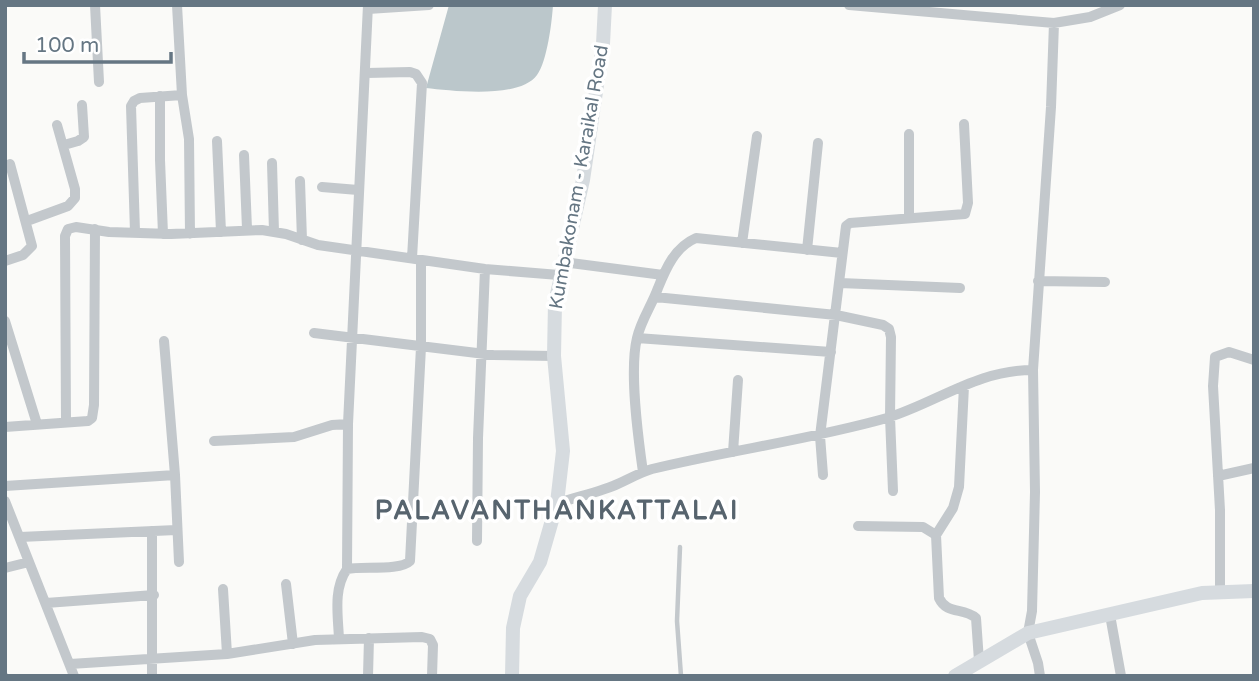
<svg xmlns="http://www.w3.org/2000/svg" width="1259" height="681" viewBox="0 0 1259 681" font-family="'Varela Round',sans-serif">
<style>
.water{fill:#bbc7cb}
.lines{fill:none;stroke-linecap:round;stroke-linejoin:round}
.lane{stroke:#c3c8cc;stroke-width:4.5}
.street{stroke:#c3c8cc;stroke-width:10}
.primary{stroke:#d6dbdf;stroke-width:14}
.rail{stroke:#a2aab0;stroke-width:2.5;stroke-dasharray:10 5;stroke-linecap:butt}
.labels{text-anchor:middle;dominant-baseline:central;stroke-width:7;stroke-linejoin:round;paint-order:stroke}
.street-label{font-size:19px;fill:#657683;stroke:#fff}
.district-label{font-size:26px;font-weight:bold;letter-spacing:2px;fill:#57646e;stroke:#fff}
</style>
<rect width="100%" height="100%" fill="#fafaf8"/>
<path class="water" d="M449,5H553C552,22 547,62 537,75C520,99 453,91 426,88Z"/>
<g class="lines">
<path class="lane" d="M680,547L677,621L681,676"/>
<path class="street" d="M95,5L99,82
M177,5L182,95L189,139L190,234
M849,5L1054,23L1090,17L1120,5
M368,9L429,5
M367,73L410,72L416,74L422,83L412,258
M160,96V160L163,234
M909,134V218
M217,141L221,232
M64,145L78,141L84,137L82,105
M244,155L247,229
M272,163L274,232
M300,181L302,240
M322,187L358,190
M27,221L68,206L75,198V189L57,125
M135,232L131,106L134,101L140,98L182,95
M742,243L757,136
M807,250L818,143
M5,261L23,255L32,246L10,164
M563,262L663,275
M1038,281L1105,282
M840,283L960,288
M655,297L836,315L883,325L889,329L891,337L890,417L893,491
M5,321L37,424
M314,333L493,355L554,356
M637,338L831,352
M164,341L175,475L179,562
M66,422L65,236L68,229L76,227L109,232L171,234L262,230L286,234L318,245L485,269L559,275
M5,427L88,421L92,418L94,405L95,229
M214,441L294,437L332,425L348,424
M733,452L738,380
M643,472C638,437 629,371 637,338C641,320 652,305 658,288C666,268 675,247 696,238L842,253
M823,475L820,436L846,226L850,223L965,214L968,203L964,124
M1218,476L1254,468
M5,486L175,475
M5,501L74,676
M557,503C575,498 595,493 613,486C626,481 638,473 652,469C730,450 809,440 887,418C938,402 977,370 1033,370
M858,526L923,527L936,535L939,598C947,615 963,607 976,618L979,661
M936,535L953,508L959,487L964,386
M20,537L176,530
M477,541L478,438L485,269
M5,568L29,562
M347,569L348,424L368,5
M286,584L293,644
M223,589L227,654
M1220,592V510L1213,386L1215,357L1229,352L1254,360
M46,603L154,595
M1110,615L1121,676
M339,639C338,615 333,589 347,569C363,566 400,571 410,561L421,347V260
M70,664L227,654L315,640L422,637L430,639L433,645L432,676
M152,676V531
M368,676L369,638
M1040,676L1038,663L1028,633L1032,611L1035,492L1033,370L1051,107L1054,23"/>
<path class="primary" d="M512,676L513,628L520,596L540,562L557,503L563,451L554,356L555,303L583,180L603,44L605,5
M955,676L1028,633L1202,593L1254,591"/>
<path class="rail" d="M5,671L7,676"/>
</g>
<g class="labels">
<g class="street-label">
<text transform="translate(579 177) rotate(-80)">Kumbakonam - Karaikal Road</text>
</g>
<g class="district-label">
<text x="557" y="510">PALAVANTHANKATTALAI</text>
</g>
</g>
<rect width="1259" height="681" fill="none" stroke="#657683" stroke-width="14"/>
<path d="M24 52v10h147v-10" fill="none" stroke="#657683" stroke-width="3.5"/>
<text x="35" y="52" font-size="21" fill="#657683" stroke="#ffffff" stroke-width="5" paint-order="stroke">100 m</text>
</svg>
